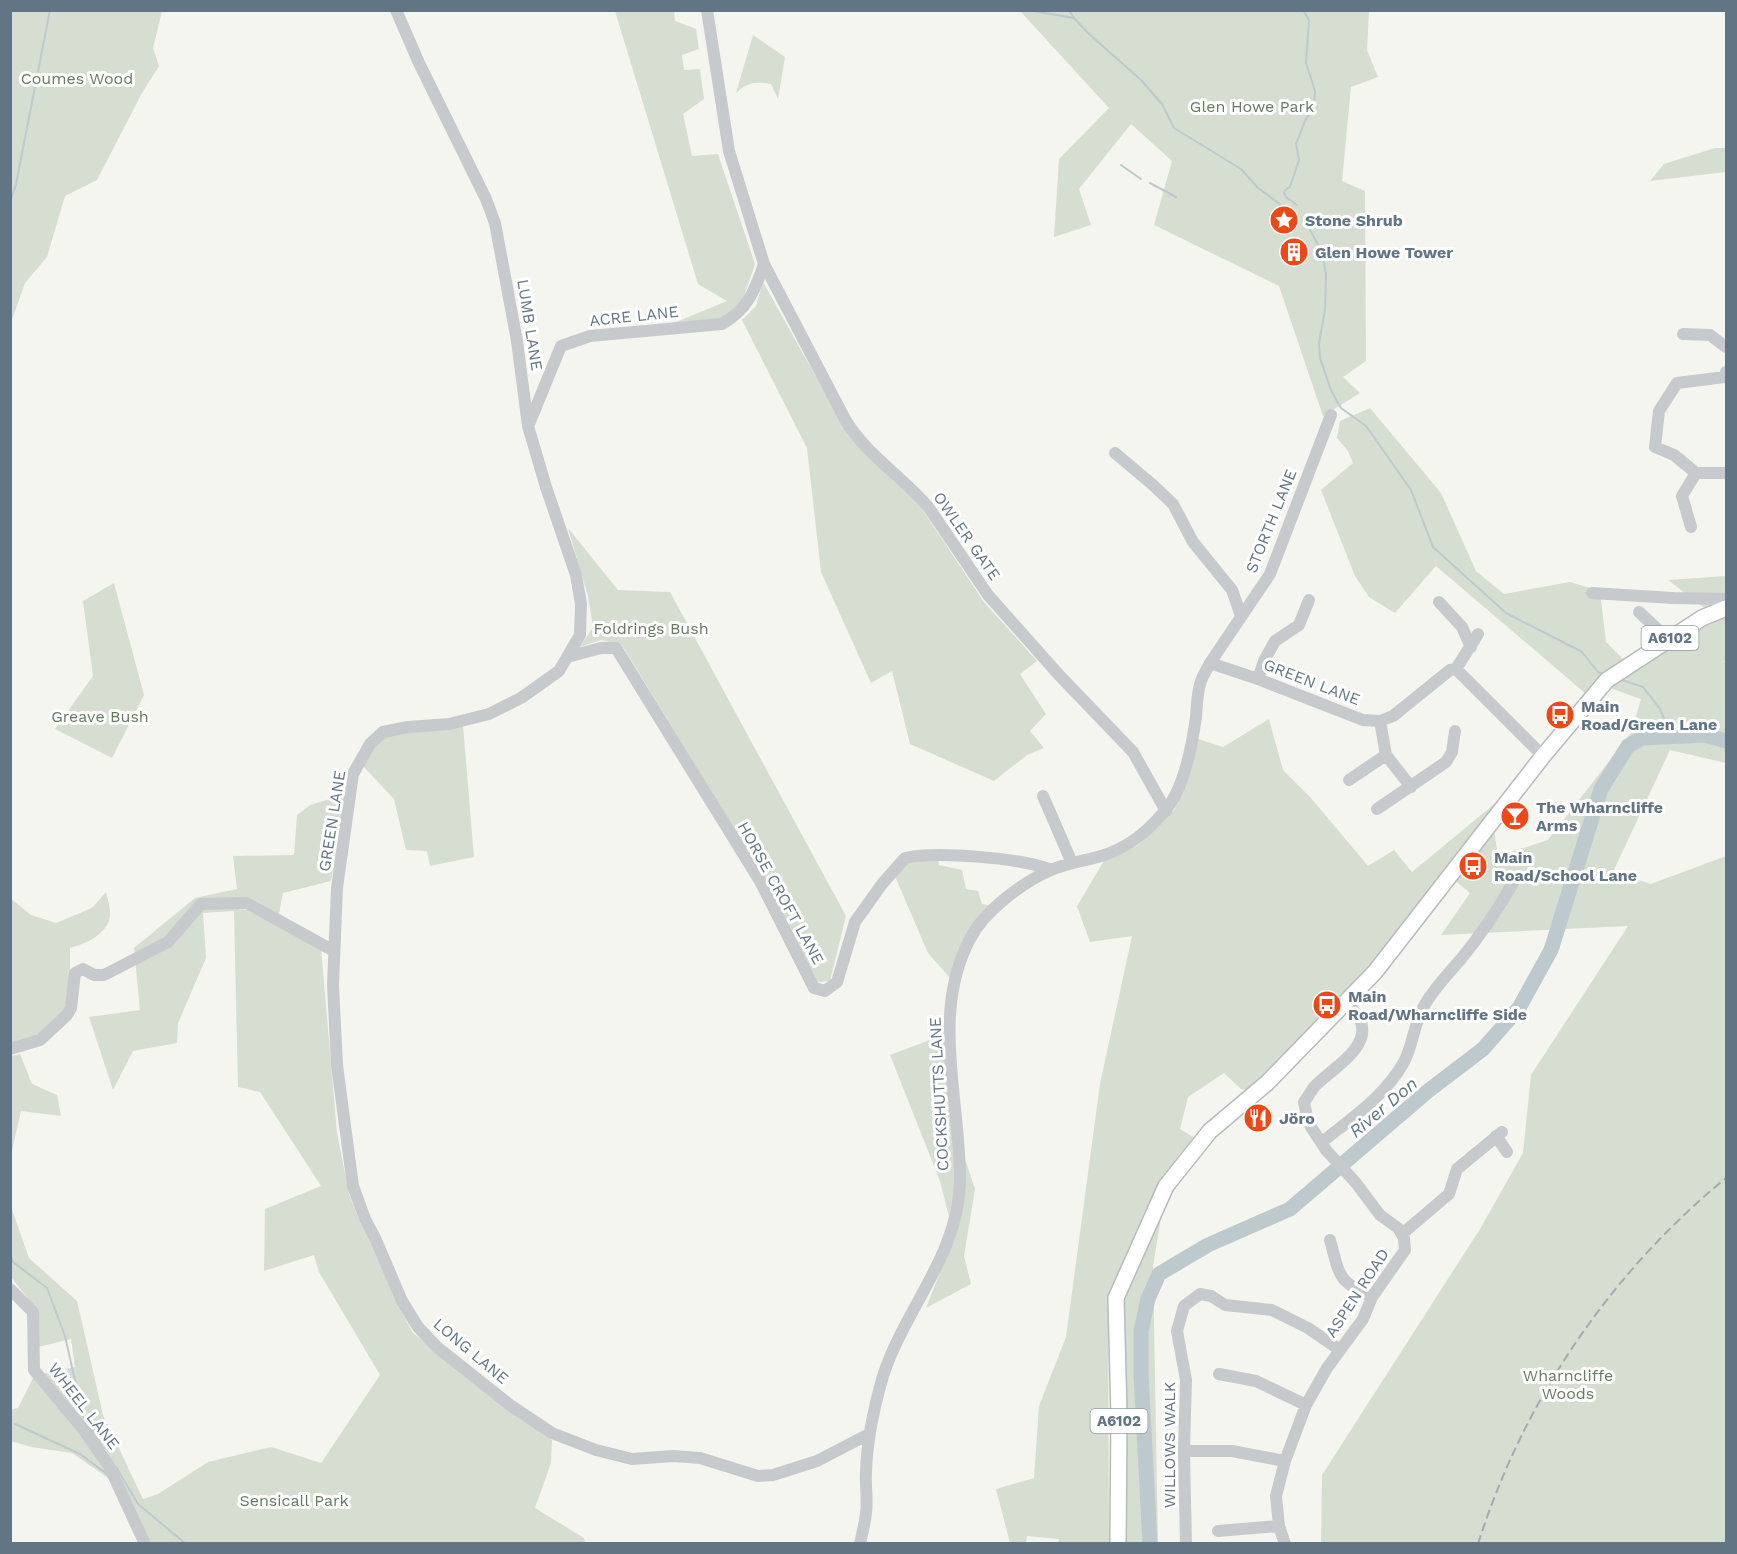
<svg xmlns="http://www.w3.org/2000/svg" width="1737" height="1554" viewBox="0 0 1737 1554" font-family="'Work Sans',sans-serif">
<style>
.green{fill:#d6ddd1}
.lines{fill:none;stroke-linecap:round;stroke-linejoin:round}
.stream{stroke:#bec9ce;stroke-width:2}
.river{stroke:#bec9ce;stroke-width:15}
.major-casing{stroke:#b7bbbe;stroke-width:18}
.minor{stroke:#c7cacd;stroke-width:12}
.major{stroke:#fff;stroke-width:15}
.rail{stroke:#a4aab0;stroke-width:2;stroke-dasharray:9 4.5;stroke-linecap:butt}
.labels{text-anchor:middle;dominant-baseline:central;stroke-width:6;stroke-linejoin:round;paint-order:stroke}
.shield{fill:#fff;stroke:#919ea9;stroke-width:1.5}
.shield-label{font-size:15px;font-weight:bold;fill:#627584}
.park-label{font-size:16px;fill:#667b61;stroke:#fff}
.poi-label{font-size:16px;font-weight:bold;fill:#627584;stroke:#fff;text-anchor:start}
.street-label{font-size:16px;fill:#627584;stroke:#fff}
.water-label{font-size:18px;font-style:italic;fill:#5d7781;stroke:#fff}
</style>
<rect width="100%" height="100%" fill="#f5f5f0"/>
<path class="green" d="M11,10L162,11L153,48L159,66L142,93L97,180L65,196L47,257L25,283L13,317L11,319Z
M615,11H674L675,21L696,29L699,49L682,55L684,70L700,69L704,99L683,114L692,156L718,154L755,264L743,299L724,319L674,323L727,301L698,284Z
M1020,11H1369L1367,50L1378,77L1351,87L1342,181L1365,191L1366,361L1343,377L1360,393L1323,416L1279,286L1154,225L1172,161L1131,124L1079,189L1091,225L1054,237L1059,159L1109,108Z
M753,35L785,57L778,99L771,84C757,81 746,83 736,93Z
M1715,148H1726V172L1650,181L1664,164Z
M763,282L849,436L920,506L984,602L1037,661L1020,674L1046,714L1030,731L1044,748L1027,755L994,781L910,744L892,671L871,683L821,572L807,448L742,320L756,306Z
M1370,408L1441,493L1476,571L1504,594L1570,582L1600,591L1606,642L1626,662L1586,694L1436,566L1395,613L1369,597L1355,576L1321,490L1353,463L1348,451L1337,438L1340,421Z
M568,528L618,590L670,592L846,916L830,981L817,982L767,883L622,645L601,640L580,647L593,627L588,596Z
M1726,576V601L1707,610L1668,580Z
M114,583L144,695L112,758L55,729L93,676L83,601Z
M1726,612V658L1724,662L1726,663V763L1670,750L1613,872L1651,884L1726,856V1543L1321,1544L1322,1475L1480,1229L1523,1153L1531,1075L1628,926L1441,935L1470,893L1453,879L1494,830L1498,856L1548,840L1631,733L1641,699L1607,687L1695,626Z
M1269,719L1283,770L1311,798L1368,866L1394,850L1412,872L1510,791L1370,969L1253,1091L1241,1089L1224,1073L1188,1097L1180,1129L1198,1140L1161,1186L1108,1298L1109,1543H1058L1059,1539L1027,1536L1026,1543H1010L996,1489L1034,1478L1039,1406L1066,1337L1100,1084L1132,936L1090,942L1077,906L1105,859L1137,846L1175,809L1198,739L1223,747Z
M463,725L474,857L430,866L427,851L406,850L394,799L363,766L371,750L388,735Z
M347,794L331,881L283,893L279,914L249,897L238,900L239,910H248L321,948L337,1133L349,1194L360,1223L371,1242L397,1303L413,1333L552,1440L551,1463L535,1508L584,1538L585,1543H150L145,1531L42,1374L75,1367L71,1339L38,1347L37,1310L11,1277L10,1204L29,1258L77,1301L103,1415L143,1499L158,1494L208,1462L271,1447L321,1463L380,1375L319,1272L314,1255L264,1271L265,1209L321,1186L260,1092L238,1087L234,911L203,913L206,958L178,1023L177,1043L133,1051L113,1090L89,1017L140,1010L134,948L195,898L237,889L233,856L294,855L297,815L310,805Z
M938,860L939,865L962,870L966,889L978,891L982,904L993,906C963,931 961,942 950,978L928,953L894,874L906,861Z
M106,892C107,898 110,905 110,911C112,932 87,944 70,948V1007L39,1038L10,1046V898L31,915L56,923L92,908Z
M943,1035L948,1053L956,1186L949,1217L940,1181L890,1055Z
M20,1054L32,1084L57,1095L61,1116L21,1111L11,1155V1056Z
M964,1156L975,1189L964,1256L971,1284L926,1308L941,1270Z
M1164,1199L1153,1266L1158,1543H1125L1124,1298Z
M34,1376L83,1433L114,1482L72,1453L31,1447L11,1441L10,1410L18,1408Z"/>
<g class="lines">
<path class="stream" d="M1027,10L1074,18
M1069,10L1074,18L1088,33L1141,80L1162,104L1174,128L1241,169L1258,188L1281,205
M1121,165L1141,179
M1150,183L1176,197
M10,202L16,184L50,10
M1297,205L1286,197L1284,193L1285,190L1290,187L1299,160L1296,144L1305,121L1314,106L1315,91L1306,63L1309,20L1303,10
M1310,230L1322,252L1326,274L1325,310L1319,343L1320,358L1331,390L1338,403
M1338,403L1341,408L1366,426L1411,490L1433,547L1506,613L1582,652L1598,672L1606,675
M1619,679L1643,687L1660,709L1672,737
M10,1253L13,1262L47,1288L65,1336L83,1416L104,1449
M15,1424L80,1454L107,1474
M116,1467L138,1504L186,1544
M256,1544H263"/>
<path class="river" d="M1150,1544L1141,1374V1331L1148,1299L1159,1274L1208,1245L1290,1209L1428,1091L1483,1049L1519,1008L1551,950L1601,789L1628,746L1642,738L1705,735L1726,741"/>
<g class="major-casing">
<path id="major" d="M1118,1544L1119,1416L1116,1298L1166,1186L1210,1131L1267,1083L1375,972L1543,756L1607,680L1702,618L1726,608"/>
</g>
<path class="minor" d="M396,10L419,63L486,199L495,223L517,341L528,426L546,487L576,575L581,604L580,635L559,671L521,698L489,714L449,724L408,727L383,732L370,744L353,774L337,888L333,985L337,1065L353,1186L365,1219L376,1240L402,1301L418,1327L437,1347L510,1405L552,1433L596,1450L632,1459L673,1456L700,1458L758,1476L773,1475L817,1461L869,1434
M707,10L729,151L764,264L846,421C867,455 903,477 929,508L988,595L1059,675L1133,752L1166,811
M1683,334L1710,335L1726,347
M1726,372L1725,377L1677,383L1659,411L1655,447L1674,455L1696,473H1726
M529,424L561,346L590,336L722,324C747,310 755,291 764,264
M1115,453L1153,485L1173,504L1193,542L1232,590L1241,616
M1691,527L1682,496L1696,473
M1592,593L1673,598L1726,599
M1439,602L1462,627L1471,647
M1639,612L1668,639
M567,657L601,648H616L760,881L814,988L825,991L837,982L855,922L882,884L905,858C935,851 1023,858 1051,870
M1210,663L1270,574L1331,415
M1456,669L1478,634
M1258,679L1264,661L1275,641L1299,625L1309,600
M1380,721L1386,755L1411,787
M1349,780L1386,755
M1043,796L1072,863
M1377,809L1446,762L1452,752L1455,731
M10,1049L40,1040L67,1015L71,1008L75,973L83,969L94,975H104L168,942L201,904L247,903L334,951
M1496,1136L1507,1152
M1322,1142C1352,1118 1385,1096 1404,1062C1413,1045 1414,1023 1424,1006C1434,988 1448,974 1461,959C1480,936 1498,909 1513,883
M1402,1234L1449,1194L1457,1169L1502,1132
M1330,1240C1340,1276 1337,1281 1372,1297
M10,1289L33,1312L34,1370L83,1429L109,1466L145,1544
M1219,1374L1256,1381L1306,1405
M1184,1451H1232L1285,1461
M1218,1531L1279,1526
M860,1544C862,1534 865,1523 866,1513C868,1500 865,1486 866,1472C867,1440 874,1407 883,1376C905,1308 958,1256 960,1182C961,1102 930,1014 970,939C984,911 1023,882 1051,870C1067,863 1084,861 1101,856C1125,849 1147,832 1163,813C1184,791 1192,746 1196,717C1197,705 1197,692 1201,681C1203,675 1207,669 1210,663L1258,679L1363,720L1380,721L1393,716L1450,670L1456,669L1543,756
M1186,1544L1184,1451L1186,1380L1177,1331L1184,1306L1200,1294L1211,1296L1225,1305L1272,1310L1308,1328L1340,1350
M1285,1544L1279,1526L1276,1496L1285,1461L1306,1405L1327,1368L1363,1319L1372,1297L1405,1250L1404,1238L1398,1228L1380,1215L1356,1183L1326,1150L1311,1127L1307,1117L1304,1102C1308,1097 1311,1091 1315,1086C1330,1070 1373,1047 1360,1020C1357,1013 1350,1007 1346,1001"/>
<use href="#major" class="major"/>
<path class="rail" d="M1478,1544C1523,1401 1611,1272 1726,1178"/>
</g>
<defs>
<g id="sight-disc" transform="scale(1.5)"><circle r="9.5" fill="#ef4817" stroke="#fff"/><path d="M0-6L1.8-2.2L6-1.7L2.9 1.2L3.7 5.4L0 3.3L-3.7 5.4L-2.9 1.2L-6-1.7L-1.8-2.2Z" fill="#fff"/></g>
<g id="building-disc" transform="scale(1.5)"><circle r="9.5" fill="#ef4817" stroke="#fff"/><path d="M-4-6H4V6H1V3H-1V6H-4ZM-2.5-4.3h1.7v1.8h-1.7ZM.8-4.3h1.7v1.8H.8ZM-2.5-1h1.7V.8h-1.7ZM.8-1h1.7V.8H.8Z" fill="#fff"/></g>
<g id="bus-disc" transform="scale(1.5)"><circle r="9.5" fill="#ef4817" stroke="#fff"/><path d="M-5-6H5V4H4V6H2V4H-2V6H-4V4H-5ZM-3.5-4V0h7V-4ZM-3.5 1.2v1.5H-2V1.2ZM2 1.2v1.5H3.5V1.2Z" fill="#fff"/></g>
<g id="bar-disc" transform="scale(1.5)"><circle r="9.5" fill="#ef4817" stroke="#fff"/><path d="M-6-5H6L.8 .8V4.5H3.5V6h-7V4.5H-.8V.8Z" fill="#fff"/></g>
<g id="restaurant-disc" transform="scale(1.5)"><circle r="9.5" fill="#ef4817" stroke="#fff"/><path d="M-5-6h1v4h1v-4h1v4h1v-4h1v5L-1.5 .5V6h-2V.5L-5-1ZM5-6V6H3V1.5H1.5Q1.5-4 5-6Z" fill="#fff"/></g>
</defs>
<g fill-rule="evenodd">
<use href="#sight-disc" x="1284" y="220"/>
<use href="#building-disc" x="1294" y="252"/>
<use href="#bus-disc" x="1560" y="715"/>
<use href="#bar-disc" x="1515" y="816"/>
<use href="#bus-disc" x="1473" y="866"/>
<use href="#bus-disc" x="1327" y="1005"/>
<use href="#restaurant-disc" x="1258" y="1118"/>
</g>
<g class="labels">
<g class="shield">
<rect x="1641.5" y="626" width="57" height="24" rx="4.5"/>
<rect x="1090.5" y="1409" width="57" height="24" rx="4.5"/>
</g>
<g class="shield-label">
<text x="1670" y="638">A6102</text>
<text x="1119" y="1421">A6102</text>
</g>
<g class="park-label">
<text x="77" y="78">Coumes Wood</text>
<text x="1252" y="106">Glen Howe Park</text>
<text x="651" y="628">Foldrings Bush</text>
<text x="100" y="716">Greave Bush</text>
<text x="1568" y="1375">Wharncliffe<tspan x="1568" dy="18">Woods</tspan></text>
<text x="294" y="1500">Sensicall Park</text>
</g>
<g class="poi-label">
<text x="1305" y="220">Stone Shrub</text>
<text x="1315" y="252">Glen Howe Tower</text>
<text x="1581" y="706">Main<tspan x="1581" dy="18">Road/Green Lane</tspan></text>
<text x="1536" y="807">The Wharncliffe<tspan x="1536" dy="18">Arms</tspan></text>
<text x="1494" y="857">Main<tspan x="1494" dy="18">Road/School Lane</tspan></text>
<text x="1348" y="996">Main<tspan x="1348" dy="18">Road/Wharncliffe Side</tspan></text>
<text x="1279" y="1118">Jöro</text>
</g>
<g class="street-label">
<text transform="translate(634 316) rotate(-6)">ACRE LANE</text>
<text transform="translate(530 325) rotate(81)">LUMB LANE</text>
<text transform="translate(1271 521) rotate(-68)">STORTH LANE</text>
<text transform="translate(967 536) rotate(55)">OWLER GATE</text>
<text transform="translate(1312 682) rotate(21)">GREEN LANE</text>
<text transform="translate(332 821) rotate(-81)">GREEN LANE</text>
<text transform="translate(781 893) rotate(61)">HORSE CROFT LANE</text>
<text transform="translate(939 1094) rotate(-93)">COCKSHUTTS LANE</text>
<text transform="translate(1357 1293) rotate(-57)">ASPEN ROAD</text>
<text transform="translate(471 1351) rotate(40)">LONG LANE</text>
<text transform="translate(84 1406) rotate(52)">WHEEL LANE</text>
<text transform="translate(1169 1445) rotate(-90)">WILLOWS WALK</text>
</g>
<g class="water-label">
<text transform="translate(1383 1107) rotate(-40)">River Don</text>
</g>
</g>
<rect width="1737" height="1554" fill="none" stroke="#627584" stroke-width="24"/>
</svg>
